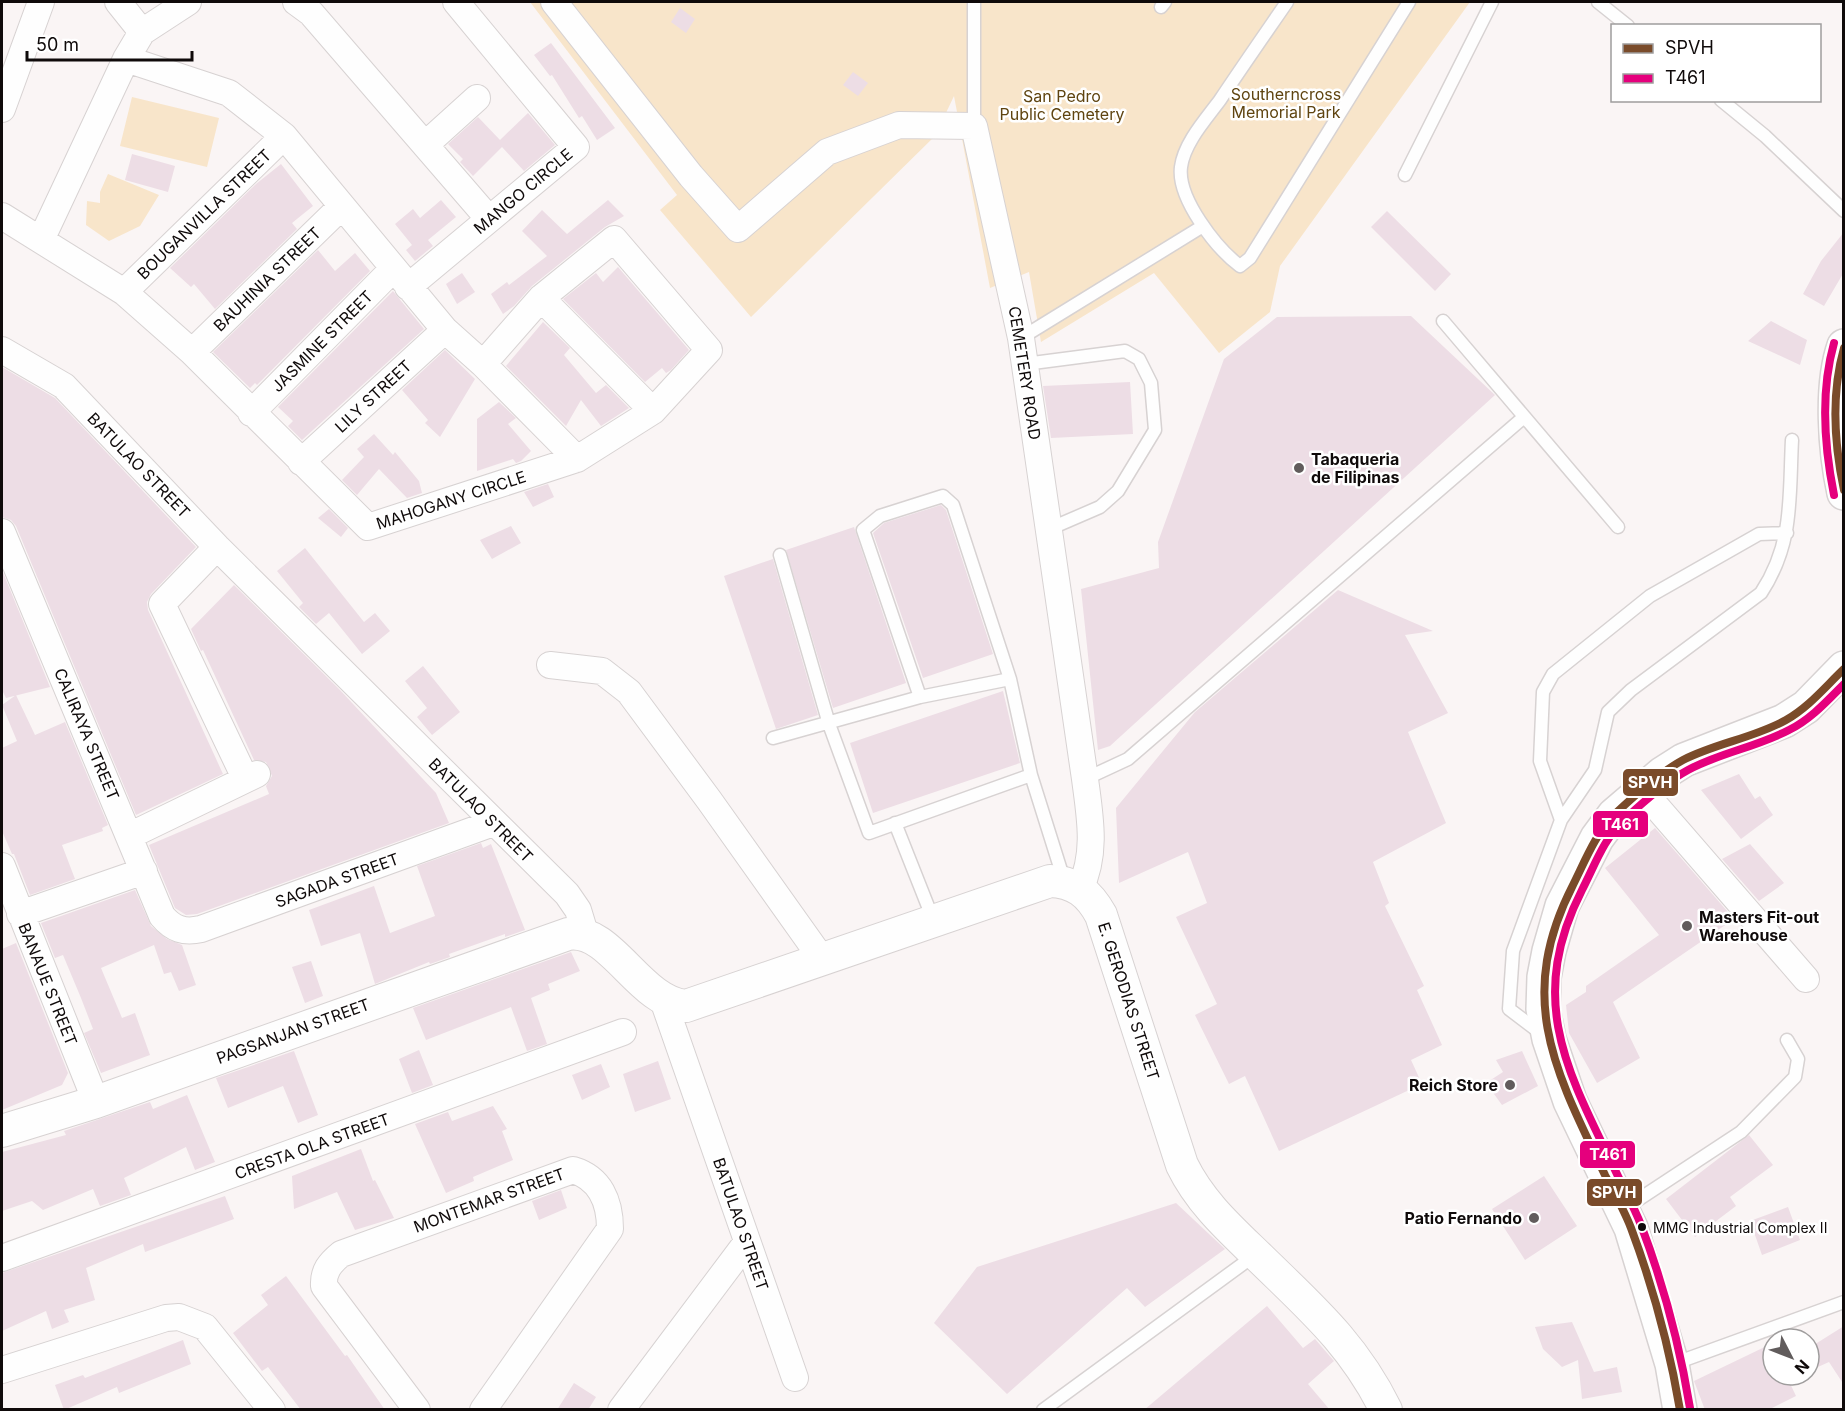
<svg xmlns="http://www.w3.org/2000/svg" width="1845" height="1411" viewBox="0 0 1845 1411" font-family="Inter,sans-serif">
<style>
.green{fill:#f8e5ca}
.building{fill:#eddde5}
.lines{fill:none;stroke-linecap:round;stroke-linejoin:round}
.service-casing{stroke:#d7d2d2;stroke-width:15}
.minor-casing{stroke:#d7d2d2;stroke-width:28}
.tertiary-casing{stroke:#d7d2d2;stroke-width:34}
.secondary-casing{stroke:#d7d2d2;stroke-width:36}
.service{stroke:#fefefe;stroke-width:12}
.minor{stroke:#fefefe;stroke-width:26}
.tertiary{stroke:#fefefe;stroke-width:32}
.secondary{stroke:#fefefe;stroke-width:33}
.bus-1-casing{stroke:#fff;stroke-width:12}
.bus-2-casing{stroke:#fff;stroke-width:12}
.bus-1{stroke:#7a4b2a;stroke-width:8}
.bus-2{stroke:#e5007d;stroke-width:8}
.poi-dot{fill:#615c5c;stroke:#fff;stroke-width:2}
.bus-dot{fill:#0f0a0a;stroke:#fff;stroke-width:2}
.labels{text-anchor:middle;dominant-baseline:central;stroke-width:5;stroke-linejoin:round;paint-order:stroke}
.bus-label{font-size:14px;fill:#0f0a0a;stroke:#fff;text-anchor:start}
.park-label{font-size:16px;fill:#5f4410;stroke:#fff}
.street-label{font-size:16px;fill:#0f0a0a;stroke:#fff}
.poi-label{font-size:16px;font-weight:bold;fill:#0f0a0a;stroke:#fff;text-anchor:start}
.line-badge{stroke:#fff;stroke-width:2}
.badge-label{font-size:16px;text-anchor:middle;font-weight:bold;fill:#fff}
</style>
<rect width="100%" height="100%" fill="#faf5f5"/>
<path class="green" d="M530,2H1470L1280,266L1270,312L1219,353L1154,273L1041,342L1029,272L990,288L954,96L935,136L751,317L660,210L677,195Z
M132,97L219,118L207,167L120,146Z
M108,174L159,195L140,226L109,241L86,225L87,201L100,203V192Z"/>
<path class="building" d="M680,8L695,19L686,33L671,22Z
M551,43L615,128L597,140L582,116L579,118L552,75L550,76L534,55Z
M853,72L868,83L858,96L843,85Z
M528,113L555,145L524,171L502,147L473,176L460,162L463,159L448,144L478,117L500,140Z
M132,154L175,166L168,192L125,180Z
M281,164L313,206L292,223L297,229L215,309L194,284L191,287L170,268L256,184Z
M441,200L456,217L428,240L433,246L415,261L406,250L412,245L395,224L413,209L420,218Z
M608,200L624,216L605,227L532,286L514,306L503,314L491,294L507,282L509,285L547,256L522,231L542,210L567,234Z
M1387,211L1451,274L1435,291L1371,227Z
M1844,232V272L1824,306L1803,294L1821,261Z
M318,250L335,271L355,253L370,271L257,385L255,383L250,388L213,352Z
M618,267L689,350L671,370L666,373L662,368L645,382L563,299L596,273L603,282Z
M462,273L475,292L457,304L446,284Z
M393,291L424,329L302,440L288,426L293,421L278,407Z
M1411,316L1495,395L1110,746L1098,750L1081,589L1159,568L1158,542L1224,359L1277,317Z
M1771,321L1807,340L1800,365L1748,341Z
M543,322L570,348L564,355L596,393L606,385L629,408L601,426L581,400L566,426L506,366Z
M445,350L475,379L440,437L425,423L428,420L402,390Z
M2,367L55,398L196,547L151,594L147,602L148,610L223,774L136,815L16,526L11,520L2,517Z
M1130,382L1133,434L1051,438L1043,386Z
M499,402L516,418L508,424L531,451L521,461L516,463L513,459L477,471V419Z
M374,434L393,455L395,452L419,481L422,493L407,498L379,469L357,495L342,480L364,457L357,449Z
M548,484L554,497L533,507L524,492Z
M941,505L946,510L993,654L923,678L873,533L884,523Z
M329,509L348,528L341,537L318,518Z
M511,526L521,543L492,559L480,540Z
M854,527L906,683L833,708L786,550Z
M305,548L364,622L375,613L390,631L362,654L329,613L316,624L299,607L303,603L277,571Z
M773,559L818,715L776,729L724,576Z
M2,570L50,687L6,698L2,690Z
M234,585L340,690L436,793L449,823L197,914L186,915L175,908L149,845L269,794L266,786L272,776L266,762L254,760L203,650L201,651L191,629Z
M1338,590L1433,631L1405,635L1448,713L1408,732L1446,823L1373,862L1389,903L1385,906L1424,986L1417,990L1442,1045L1411,1060L1422,1084L1279,1151L1245,1076L1229,1084L1195,1015L1217,1004L1176,917L1207,903L1188,852L1119,883L1116,808L1195,712Z
M423,666L460,712L432,735L417,717L427,708L405,681Z
M1003,691L1020,763L873,813L850,743Z
M16,695L35,735L65,722L108,825L102,828L103,831L62,845L75,879L30,895L14,854H12L2,831V748L17,741L2,705Z
M1739,774L1755,799L1760,796L1773,815L1741,839L1701,790Z
M1655,828L1734,919L1613,1002L1640,1058L1597,1083L1569,1033L1566,1005L1586,992V986L1659,935L1605,868Z
M481,843L483,848L491,844L525,930L505,937V934L449,954L450,957L430,964L429,962L375,984L360,933L321,946L309,910L374,886L390,933L435,916L417,866Z
M1750,844L1784,883L1759,901L1722,859Z
M135,890L151,926L167,939L182,945L196,985L179,991L171,972L164,974L154,945L101,968L122,1018L135,1013L150,1055L101,1073L84,1033L93,1029L81,998L63,955L55,958L41,923Z
M16,943L68,1073L62,1085L2,1110V949Z
M571,952L580,971L548,984L550,990L531,998L547,1044L527,1051L511,1007L426,1040L413,1008Z
M311,961L323,996L305,1003L292,967Z
M419,1050L433,1085L412,1093L399,1059Z
M294,1051L318,1115L298,1123L283,1086L228,1108L216,1078Z
M1522,1051L1538,1086L1502,1105L1486,1083L1503,1072L1496,1060Z
M658,1061L671,1099L635,1112L623,1074Z
M601,1064L610,1087L582,1100L572,1075Z
M187,1095L215,1162L195,1170L186,1147L124,1178L131,1195L100,1206L93,1189L43,1210L32,1201L2,1211V1152L66,1135L64,1131L150,1102L153,1109Z
M493,1106L507,1129L502,1131L513,1160L473,1177L474,1181L446,1193L415,1124L448,1112L452,1121Z
M1749,1135L1773,1165L1730,1197L1736,1206L1695,1237L1666,1199Z
M361,1149L373,1181L375,1180L394,1218L355,1230L337,1192L294,1209L292,1176Z
M1544,1176L1577,1226L1525,1260L1492,1209Z
M561,1190L567,1208L539,1220L532,1201Z
M225,1196L234,1219L145,1252L143,1244L86,1268L95,1300L64,1310L69,1322L52,1329L46,1311L2,1331V1273Z
M1176,1203L1225,1249L1145,1307L1127,1288L1007,1394L934,1323L977,1267Z
M1788,1207L1800,1240L1762,1255L1750,1221Z
M286,1276L345,1356L347,1355L385,1410H301L268,1367L262,1371L233,1333L268,1305L261,1295Z
M1267,1306L1303,1348L1315,1339L1334,1361L1308,1384L1330,1410H1144Z
M1572,1322L1594,1372L1617,1367L1622,1392L1582,1399L1578,1360L1562,1367L1543,1349L1535,1327Z
M1844,1326V1385L1829,1362L1809,1371V1348Z
M183,1340L191,1364L119,1393L117,1387L64,1410L55,1385L83,1375L85,1378Z
M1773,1343V1375H1786L1796,1396L1768,1410H1705L1694,1381Z
M574,1383L596,1397L588,1410H557Z"/>
<g class="lines">
<g class="service-casing">
<path id="service" d="M974,2V126
M1287,2C1265,34 1242,67 1220,100C1206,119 1184,143 1181,167C1177,198 1216,248 1240,266L1250,258L1409,2
M1598,2L1628,26
M1161,7L1165,2
M1721,100L1765,136L1844,211
M1405,175L1492,2
M1443,321L1618,527
M1021,338L1203,226
M1025,364L1125,351L1139,359L1151,383L1155,430L1118,491L1100,507L1049,529
M780,555L829,724L869,833L1031,775L1010,679L953,505L943,496L880,516L863,530L920,697
M773,738L920,697L1010,679
M1031,775L1064,880
M1085,779L1128,759L1524,417
M1561,820L1540,761L1543,692L1553,674L1650,596L1759,534L1787,533
M895,823L933,919
M1542,1034L1509,1009L1513,951L1561,820L1595,770L1608,712L1631,690L1761,593C1794,543 1789,497 1792,440
M1624,1209L1741,1132L1795,1077L1798,1059L1787,1040
M1673,1364L1844,1302
M1043,1410L1255,1255"/>
</g>
<g class="minor-casing">
<path id="minor" d="M296,2L311,13L489,219
M554,2L691,176L738,229L827,152L899,125L974,126L1021,338L1085,779C1090,817 1097,853 1080,889
M142,32L188,2
M2,109L41,2
M425,145L477,98
M2,216L124,292L192,352L368,527L577,459L653,411L709,350L614,239L541,298L483,364L445,330L284,136L229,93L126,59
M41,240L126,59L142,32L118,2
M408,287L576,147L456,2
M124,292L284,136
M541,298L653,411
M2,350L64,386L217,547L567,894L578,910L585,933
M192,352L342,206
M483,364L577,459
M251,413L393,269
M301,462L445,330
M2,532L162,916C173,929 184,933 201,929L493,823
M217,547L162,604L245,778
M550,665L602,671L629,692L709,800L822,959
M1642,790L1806,979
M129,836L257,774
M2,866L96,1102
M20,914L144,871
M663,1000L795,1378
M2,1258L623,1032
M2,1370L166,1318L179,1317L205,1327L272,1410
M417,1410L324,1286C323,1271 330,1263 341,1254L573,1170C600,1178 610,1201 610,1229L483,1410
M621,1410L747,1242"/>
</g>
<g class="tertiary-casing">
<path id="tertiary" d="M2,1131L96,1102L568,934C611,927 639,1002 686,1006L1050,881C1075,882 1089,893 1101,915L1182,1165C1200,1202 1229,1228 1258,1256C1310,1307 1353,1343 1386,1410"/>
</g>
<g class="secondary-casing">
<path id="secondary" d="M1844,346C1830,386 1835,452 1844,493
M1680,1410L1672,1364L1631,1228L1570,1101L1549,1039L1543,1009L1544,977L1549,951L1562,906L1597,838L1614,815L1662,774L1684,760L1784,721L1806,707L1844,668"/>
</g>
<use href="#service" class="service"/>
<use href="#minor" class="minor"/>
<use href="#tertiary" class="tertiary"/>
<use href="#secondary" class="secondary"/>
<g class="bus-1-casing">
<path id="bus-1" d="M1844,348C1831,394 1834,443 1844,490
M1680,1410C1670,1351 1652,1284 1631,1228C1624,1210 1614,1192 1605,1175C1555,1071 1515,998 1573,885C1585,861 1596,833 1615,814C1635,795 1659,773 1683,760C1716,743 1754,738 1786,720C1809,707 1825,687 1844,669"/>
</g>
<g class="bus-2-casing">
<path id="bus-2" d="M1834,495C1824,445 1820,393 1834,343
M1690,1408C1680,1347 1663,1283 1641,1225C1634,1207 1624,1189 1616,1172C1567,1071 1526,1000 1582,890C1594,867 1604,838 1624,820C1643,802 1664,783 1688,770C1719,753 1757,747 1789,730C1811,719 1827,701 1844,684"/>
</g>
<use href="#bus-1" class="bus-1"/>
<use href="#bus-2" class="bus-2"/>
</g>
<g class="poi-dot">
<circle cx="1299" cy="468" r="6"/>
<circle cx="1687" cy="926" r="6"/>
<circle cx="1510" cy="1085" r="6"/>
<circle cx="1534" cy="1218" r="6"/>
</g>
<circle class="bus-dot" cx="1642" cy="1227" r="5"/>
<g class="labels">
<g class="bus-label">
<text x="1653" y="1227">MMG Industrial Complex II</text>
</g>
<g class="park-label">
<text x="1286" y="94">Southerncross<tspan x="1286" dy="18">Memorial Park</tspan></text>
<text x="1062" y="96">San Pedro<tspan x="1062" dy="18">Public Cemetery</tspan></text>
</g>
<g class="street-label">
<text transform="translate(523 191) rotate(-40)">MANGO CIRCLE</text>
<text transform="translate(204 214) rotate(-44)">BOUGANVILLA STREET</text>
<text transform="translate(267 279) rotate(-44)">BAUHINIA STREET</text>
<text transform="translate(322 341) rotate(-45)">JASMINE STREET</text>
<text transform="translate(1025 373) rotate(81)">CEMETERY ROAD</text>
<text transform="translate(373 396) rotate(-43)">LILY STREET</text>
<text transform="translate(139 465) rotate(46)">BATULAO STREET</text>
<text transform="translate(451 500) rotate(-18)">MAHOGANY CIRCLE</text>
<text transform="translate(87 734) rotate(67)">CALIRAYA STREET</text>
<text transform="translate(481 810) rotate(45)">BATULAO STREET</text>
<text transform="translate(337 880) rotate(-20)">SAGADA STREET</text>
<text transform="translate(48 984) rotate(68)">BANAUE STREET</text>
<text transform="translate(1129 1001) rotate(72)">E. GERODIAS STREET</text>
<text transform="translate(293 1031) rotate(-20)">PAGSANJAN STREET</text>
<text transform="translate(312 1146) rotate(-20)">CRESTA OLA STREET</text>
<text transform="translate(489 1200) rotate(-20)">MONTEMAR STREET</text>
<text transform="translate(741 1224) rotate(71)">BATULAO STREET</text>
</g>
<g class="poi-label">
<text x="1311" y="459">Tabaqueria<tspan x="1311" dy="18">de Filipinas</tspan></text>
<text x="1699" y="917">Masters Fit-out<tspan x="1699" dy="18">Warehouse</tspan></text>
<text x="1498" y="1085" text-anchor="end">Reich Store</text>
<text x="1522" y="1218" text-anchor="end">Patio Fernando</text>
</g>
</g>
<g class="line-badge">
<rect x="1622" y="768" width="57" height="29" rx="6" fill="#7a4b2a"/>
<rect x="1592" y="810" width="57" height="28" rx="6" fill="#e5007d"/>
<rect x="1579" y="1140" width="57" height="29" rx="6" fill="#e5007d"/>
<rect x="1586" y="1178" width="57" height="29" rx="6" fill="#7a4b2a"/>
</g>
<g class="badge-label">
<text x="1650" y="788">SPVH</text>
<text x="1620" y="830">T461</text>
<text x="1608" y="1160">T461</text>
<text x="1614" y="1198">SPVH</text>
</g>
<rect width="1845" height="1411" fill="none" stroke="#0f0a0a" stroke-width="6"/>
<rect x="1611" y="24" width="210" height="78" fill="#ffffff" stroke="#9f9d9d" stroke-width="1.5"/>
<rect x="1623" y="44" width="30" height="9" fill="#7a4b2a" stroke="#9f9d9d" stroke-width="1.5"/>
<text x="1665" y="54" font-size="18" fill="#0f0a0a">SPVH</text>
<rect x="1623" y="74" width="30" height="9" fill="#e5007d" stroke="#9f9d9d" stroke-width="1.5"/>
<text x="1665" y="84" font-size="18" fill="#0f0a0a">T461</text>
<g transform="translate(1791 1357) rotate(132)"><circle r="28" fill="#ffffff" stroke="#9f9d9d" stroke-width="1.5"/>
<path d="M0-4.5L10 22L0 15L-10 22Z" fill="#615c5c"/>
<text y="-9" font-size="16" font-weight="bold" text-anchor="middle" fill="#0f0a0a">N</text>
</g>
<path d="M27 51v9h165v-9" fill="none" stroke="#0f0a0a" stroke-width="3"/>
<text x="36" y="51" font-size="18" fill="#0f0a0a" stroke="#ffffff" stroke-width="4.5" paint-order="stroke">50 m</text>
</svg>
